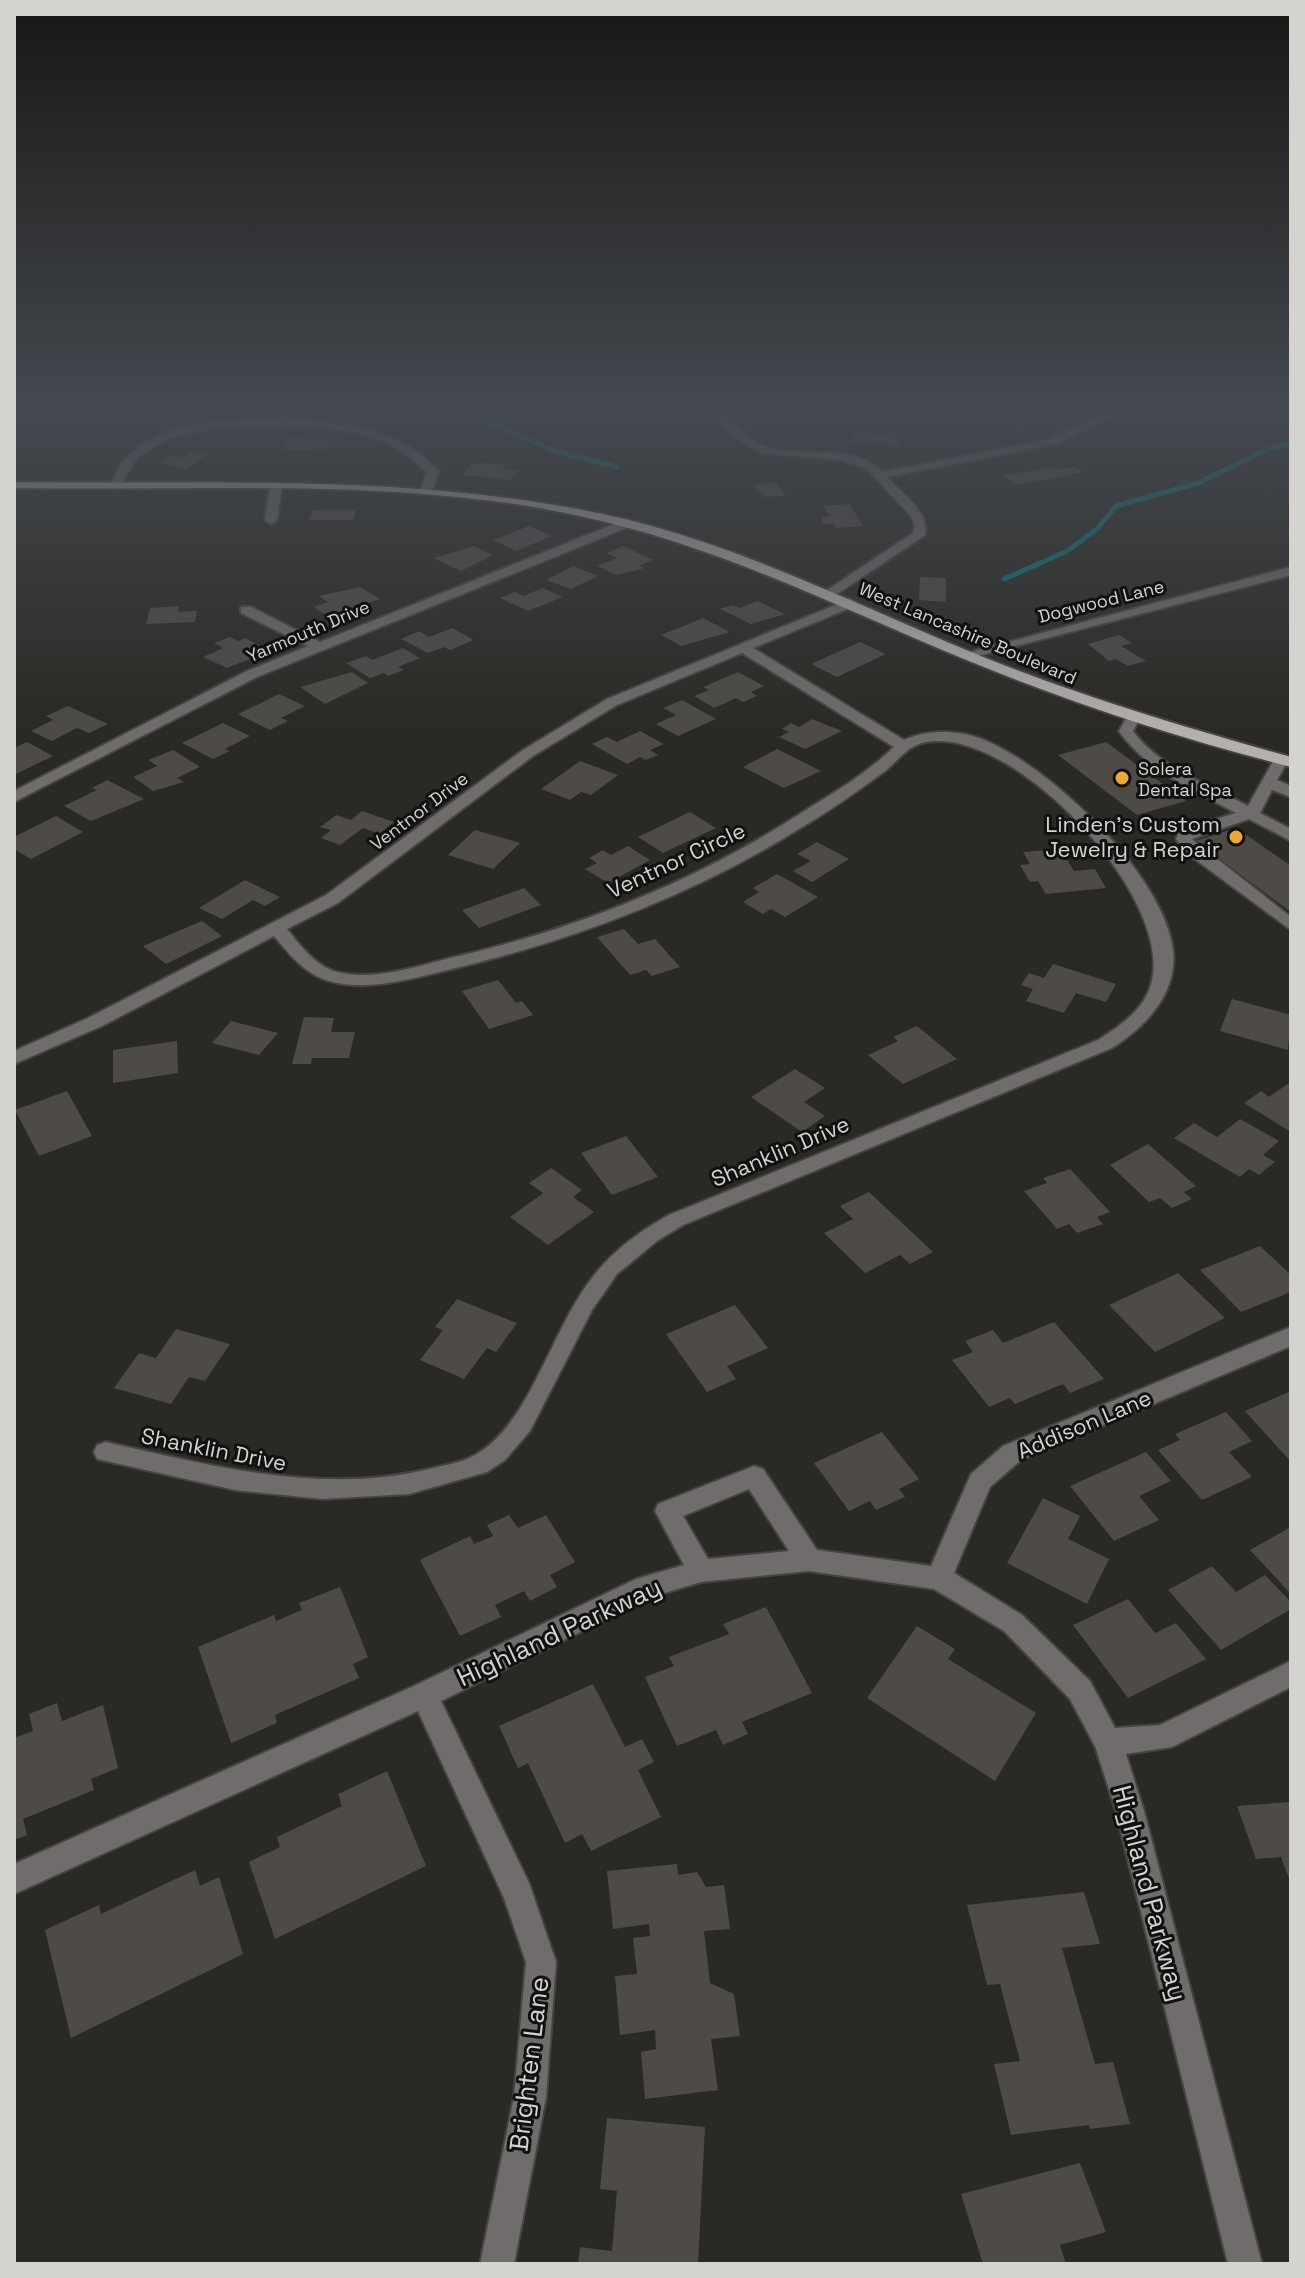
<svg xmlns="http://www.w3.org/2000/svg" width="1305" height="2278" viewBox="0 0 1305 2278" font-family="'Space Grotesk',sans-serif">
<style>
.lines{fill:none;stroke-linecap:round;stroke-linejoin:round}
.stream{stroke:#0c7375;stroke-width:5}
.building{fill:#4e4b46}
.minor-casing{stroke:#464440;stroke-width:4}
.major-casing{stroke:#464440;stroke-width:4}
.minor{fill:#6f6c6b;fill-rule:evenodd}
.major{fill:#b5afad;fill-rule:evenodd}
.poi-dot{fill:#eda83c;stroke:#131110;stroke-width:3}
.labels{text-anchor:middle;dominant-baseline:central;stroke-width:6;stroke-linejoin:round;paint-order:stroke}
.far-street-label{font-size:18px;fill:#d5d3d0;stroke:#131110}
.far-poi-label{font-size:18px;fill:#d5d3d0;stroke:#131110;text-anchor:start}
.poi-label{font-size:22px;fill:#d5d3d0;stroke:#131110;text-anchor:end}
.street-label{font-size:22px;fill:#d5d3d0;stroke:#131110}
.near-street-label{font-size:26px;fill:#d5d3d0;stroke:#131110}
</style>
<rect width="100%" height="100%" fill="#2b2924"/>
<g class="lines">
<path class="stream" d="M463,410L552,450L617,467
M1004,579L1067,551L1097,529L1116,506L1198,483L1268,449L1291,444"/>
</g>
<path class="building" d="M336,410H360L373,411L370,418H332Z
M854,432L900,436L897,446L851,443Z
M308,436L307,440L329,439L327,449L284,450L288,437Z
M192,451L209,454L185,469L161,462L171,456L182,458Z
M485,463L506,465L503,469L518,471L510,480L462,475L472,464Z
M1053,467L1058,470L1075,467L1084,472L1017,485L1003,476Z
M774,482L786,495L765,497L753,485Z
M850,504L863,526L836,528L834,524H824L820,517L829,516L823,506Z
M313,510H356L353,520H309Z
M529,526L552,536L516,551L493,540Z
M474,546L493,555L461,571L434,558Z
M623,546L653,560L639,566L645,568L617,575L597,566L617,558L606,553Z
M573,566L598,576L571,589L546,580Z
M920,577L946,578V602L919,600Z
M360,587L380,599L329,617L313,607L328,602L319,596Z
M543,588L563,597L528,611L500,598L515,592L523,596Z
M757,601L785,614L751,624L720,609L732,605L740,608Z
M179,606L178,612L197,611L195,622L146,624L150,608Z
M703,618L730,632L681,646L661,635Z
M452,628L474,640L450,650L444,647L428,653L401,639L419,631L429,637Z
M1119,635L1132,643L1121,646L1146,661L1128,666L1116,659L1109,661L1088,644Z
M230,637L238,641L245,638L271,651L227,668L203,657L223,648L214,643Z
M860,642L886,654L837,677L811,664Z
M403,648L420,658L398,667L404,670L388,676L384,673L370,678L346,663L366,656L372,660Z
M352,672L368,683L325,704L300,687Z
M738,672L764,686L751,692L757,696L743,702L736,698L714,708L694,696L709,690L703,687Z
M279,694L305,706L281,718L288,721L270,730L238,714Z
M682,700L716,719L678,736L656,724L676,715L663,708Z
M68,706L108,724L89,733L77,728L52,741L31,731L53,720L46,716Z
M812,719L842,731L805,749L779,737L789,732L782,729L791,723L799,727Z
M223,723L250,736L225,749L230,751L213,759L182,743Z
M640,731L664,744L650,750L658,755L646,760L640,757L627,764L592,744L607,737L617,742Z
M27,742L53,756L14,775V748Z
M1106,742L1186,801L1137,815L1058,755Z
M777,749L821,771L784,788L743,767Z
M173,750L200,767L177,778L184,782L153,791L133,777L157,766L148,760Z
M580,761L618,775L591,795L581,792L570,800L541,789Z
M107,780L144,799L91,821L64,806L97,790L92,788Z
M362,811L394,822L379,834L363,828L340,845L321,838L331,830L320,827L336,815L351,820Z
M690,812L716,828L663,853L638,837Z
M56,816L83,832L31,859L14,849V837Z
M1236,828L1291,866V912L1195,841Z
M475,830L520,843L493,869L448,855Z
M817,842L849,859L812,882L793,871L811,861L797,854Z
M628,846L650,860L608,883L585,869L597,863L589,858L603,850L611,855Z
M1060,849L1074,871L1095,869L1106,888L1046,894L1038,881L1030,882L1020,865L1030,864L1023,852Z
M777,874L818,897L785,917L771,909L763,914L743,902L759,892L753,888Z
M245,880L280,897L265,906L253,900L222,919L199,908Z
M524,888L541,905L479,928L462,910Z
M202,921L222,936L166,964L143,946Z
M624,929L638,944L655,939L680,967L652,976L646,970L630,975L597,937Z
M1053,964L1116,984L1106,1002L1076,993L1064,1013L1026,1001L1033,989L1021,985L1029,973L1044,978Z
M498,980L516,1003L522,1001L533,1015L489,1029L462,991Z
M1232,999L1291,1015L1288,1050L1220,1031Z
M304,1017L334,1018L331,1032H355L349,1058H312L311,1064H292Z
M231,1021L278,1033L259,1055L212,1043Z
M917,1026L957,1059L903,1084L868,1055L898,1041L893,1037Z
M177,1041L178,1073L113,1083V1050Z
M795,1069L825,1088L804,1102L825,1116L802,1132L751,1097Z
M1289,1083L1291,1084V1132L1244,1103L1261,1091L1269,1097Z
M67,1091L92,1136L39,1156L15,1110Z
M1240,1119L1279,1141L1263,1155L1275,1162L1259,1175L1249,1169L1240,1177L1174,1138L1194,1123L1217,1137Z
M626,1136L658,1177L612,1195L581,1153Z
M1148,1144L1196,1186L1184,1192L1192,1199L1172,1208L1160,1198L1149,1202L1110,1165Z
M551,1168L582,1190L573,1197L594,1212L548,1245L510,1217L543,1193L529,1183Z
M1070,1169L1110,1212L1097,1217L1103,1224L1077,1233L1069,1224L1057,1229L1024,1191L1047,1183L1043,1178Z
M869,1192L933,1252L910,1264L900,1255L865,1273L824,1233L853,1219L840,1206Z
M1260,1246L1291,1275V1292L1241,1312L1200,1270Z
M1178,1273L1225,1318L1155,1352L1109,1305Z
M457,1299L517,1323L496,1352L487,1348L464,1379L420,1360L443,1330L435,1327Z
M735,1305L768,1348L727,1366L736,1379L707,1392L666,1334Z
M1054,1322L1104,1379L1070,1393L1063,1384L1015,1404L1010,1398L989,1407L952,1360L973,1352L965,1341L993,1330L1003,1343Z
M176,1329L230,1344L205,1381L189,1377L171,1404L114,1388L139,1353L156,1358Z
M1291,1391V1462L1245,1411Z
M1226,1412L1252,1441L1229,1452L1252,1477L1202,1500L1158,1450L1180,1440L1175,1434Z
M882,1432L919,1479L899,1489L905,1497L876,1510L870,1501L849,1511L814,1463Z
M1146,1452L1171,1481L1139,1496L1159,1520L1114,1541L1070,1486Z
M1043,1498L1080,1516L1068,1539L1109,1559L1087,1604L1007,1563Z
M509,1515L518,1528L546,1515L575,1562L550,1575L557,1587L530,1601L524,1591L495,1605L501,1617L460,1636L420,1560L470,1536L474,1544L493,1536L487,1525Z
M1291,1527V1594L1250,1550Z
M1212,1566L1236,1592L1265,1575L1291,1602V1609L1221,1650L1168,1590Z
M340,1587L368,1657L353,1664L359,1678L275,1715L277,1723L231,1743L198,1647L274,1615L276,1621L302,1610L299,1603Z
M1128,1599L1155,1633L1176,1623L1206,1659L1128,1698L1073,1625Z
M766,1607L812,1693L742,1722L748,1734L723,1745L716,1730L677,1746L645,1677L674,1666L669,1657L729,1634L723,1624Z
M917,1626L955,1649L948,1659L1036,1713L995,1781L867,1698Z
M593,1684L625,1747L642,1739L654,1762L638,1770L661,1817L591,1851L582,1834L565,1843L528,1763L518,1768L499,1726Z
M57,1703L62,1721L103,1705L118,1768L91,1779L94,1790L23,1819L27,1835L14,1840V1738L33,1731L29,1714Z
M387,1771L426,1866L275,1939L249,1862L280,1847L277,1837L342,1806L338,1794Z
M1291,1802V1884L1281,1857L1256,1859L1237,1806Z
M677,1864L678,1875L697,1872L706,1887L724,1885L730,1929L704,1931L710,1983L734,1994L740,2036L711,2039L718,2090L645,2099L641,2052L656,2049L655,2030L620,2035L615,1976L637,1974L633,1938L650,1936L649,1924L613,1929L607,1871Z
M195,1870L200,1886L219,1877L243,1954L71,2038L45,1930L99,1905L101,1914Z
M1084,1892L1100,1944L1062,1948L1095,2064L1113,2062L1130,2124L1090,2129L1089,2125L1011,2135L994,2064L1020,2061L1000,1984L987,1985L967,1905Z
M607,2118L705,2127L698,2264H578L580,2247L612,2251L617,2191L600,2189Z
M1080,2163L1106,2232L1060,2245L1066,2264H983L961,2194Z"/>
<g class="lines">
<g class="minor-casing">
<path id="minor" d="M708,410H719C734,423 749,442 768,448C804,458 853,442 882,472L1050,439L1112,410H1126L1057,444L887,477C901,493 930,512 925,535L831,598L826,597V591L913,533L915,526L911,516L866,468L840,460L762,453L742,443Z
M290,418C344,423 401,429 439,471L432,491L426,494L420,491L427,472C410,456 393,444 370,437C313,420 184,415 138,458C129,467 125,479 119,489L109,487C115,476 120,464 129,455C164,419 244,419 290,418Z
M276,483L282,486L277,520L271,524L265,520L270,486Z
M627,519L633,523L631,526L257,677L14,802V791L247,671L308,646L241,613V607H251L320,642Z
M1291,567V575L966,659L959,655Z
M850,599L857,603L855,606L753,648L904,740C928,729 958,730 982,739C1050,766 1164,875 1173,950C1178,994 1145,1027 1112,1048L683,1225L657,1241L617,1274L592,1310L530,1431L505,1460L487,1472L409,1494L322,1499L235,1490L97,1459L94,1452L97,1445L106,1442C211,1466 322,1495 429,1469C444,1465 462,1463 475,1455C500,1441 517,1415 530,1391C574,1309 581,1264 669,1215L1098,1040C1120,1026 1144,1010 1151,984C1177,898 1008,720 922,743C906,747 896,763 884,772C855,793 825,814 794,832C686,898 570,941 448,970C410,979 367,992 329,981C305,974 290,955 274,936L102,1026L14,1064V1051L88,1018L326,895L523,750L607,699ZM742,653L894,747C868,772 837,791 806,810C697,881 577,929 450,958C415,967 373,981 337,972C315,966 300,945 287,929L338,903L533,756L617,705Z
M1134,712L1141,716L1133,731C1159,767 1210,786 1248,806L1276,756H1286L1289,759L1277,780L1291,786V797L1272,790L1260,813L1291,829V841L1249,819L1192,839L1291,917V930L1185,852L1176,839L1180,830L1236,813C1195,791 1146,770 1119,731L1129,713Z
M1291,1327V1346L1021,1460L990,1487L954,1573L1022,1615L1090,1681L1115,1728L1160,1725L1291,1661V1687L1172,1747L1126,1754L1144,1811L1262,2264H1228L1116,1811L1095,1746L1070,1699L1004,1631L934,1589L809,1571L701,1582L651,1597L441,1701L529,1883L556,1962L546,2097L514,2264H480L514,2097L526,1962L504,1898L418,1711L14,1894V1864L414,1686L636,1579L684,1565L655,1511L658,1504L754,1466L763,1469L817,1550L931,1566L971,1474L1003,1446ZM749,1489L789,1551L708,1559L683,1516Z"/>
</g>
<g class="major-casing">
<path id="major" d="M14,482C220,485 427,472 629,520C749,550 862,607 976,654C1079,696 1184,727 1291,757V767C1182,739 1074,704 969,661C856,615 747,560 629,528C430,473 218,492 14,488Z"/>
</g>
<use href="#minor" class="minor"/>
<use href="#major" class="major"/>
</g>
<linearGradient id="sky" x2="0" y2="1"><stop stop-color="#181714"/><stop offset="0.56" stop-color="#444950"/><stop offset="1" stop-color="#444950" stop-opacity="0"/></linearGradient>
<rect width="1305" height="729" fill="url(#sky)"/>
<g class="poi-dot">
<circle cx="1122" cy="778" r="8"/>
<circle cx="1236" cy="837" r="8"/>
</g>
<g class="labels">
<g class="far-street-label">
<text transform="translate(1101 601) rotate(-14)">Dogwood Lane</text>
<text transform="translate(308 631) rotate(-23)">Yarmouth Drive</text>
<text transform="translate(968 633) rotate(23)">West Lancashire Boulevard</text>
<text transform="translate(419 811) rotate(-37)">Ventnor Drive</text>
</g>
<g class="far-poi-label">
<text x="1138" y="768">Solera<tspan x="1138" dy="21">Dental Spa</tspan></text>
</g>
<g class="poi-label">
<text x="1220" y="824">Linden's Custom<tspan x="1220" dy="25">Jewelry &amp; Repair</tspan></text>
</g>
<g class="street-label">
<text transform="translate(676 860) rotate(-25)">Ventnor Circle</text>
<text transform="translate(780 1151) rotate(-23)">Shanklin Drive</text>
<text transform="translate(1084 1424) rotate(-23)">Addison Lane</text>
<text transform="translate(214 1449) rotate(11)">Shanklin Drive</text>
</g>
<g class="near-street-label">
<text transform="translate(559 1632) rotate(-25)">Highland Parkway</text>
<text transform="translate(1150 1893) rotate(75)">Highland Parkway</text>
<text transform="translate(529 2064) rotate(-83)">Brighten Lane</text>
</g>
</g>
<rect width="1305" height="2278" fill="none" stroke="#d5d3d0" stroke-width="32"/>
</svg>
